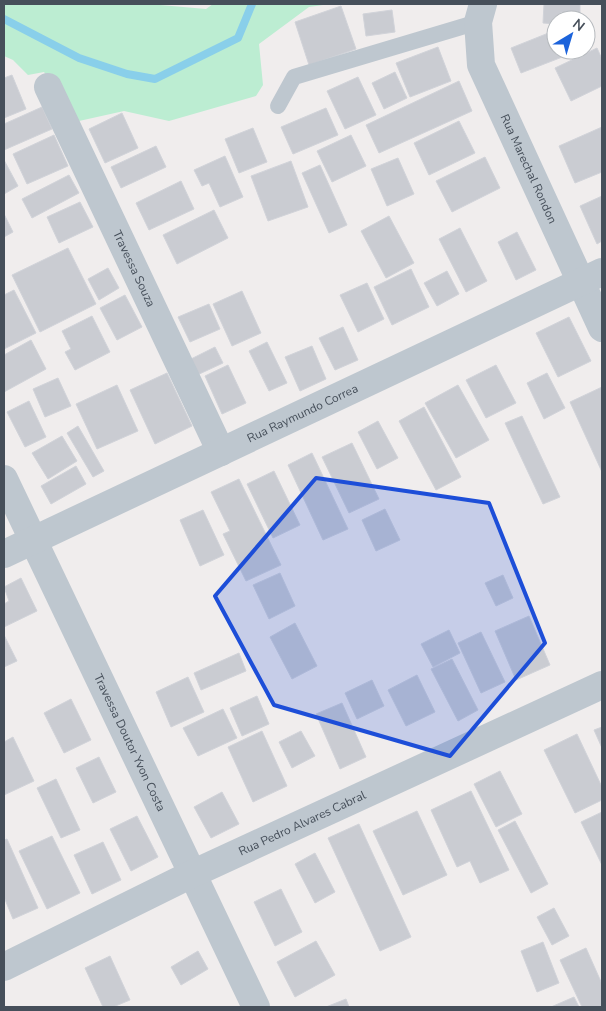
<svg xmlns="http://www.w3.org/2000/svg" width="606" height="1011" viewBox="0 0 606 1011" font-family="'Nunito Sans',sans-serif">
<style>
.green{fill:#bcedd2}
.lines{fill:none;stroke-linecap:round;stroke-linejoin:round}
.stream{stroke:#89cfea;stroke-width:8}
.building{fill:#caccd2;stroke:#d1d3d9}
.lane{stroke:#bec7cf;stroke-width:16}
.street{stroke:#bec7cf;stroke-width:28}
.marked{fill:#1d4ed8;fill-opacity:0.2;stroke:#1d4ed8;stroke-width:4;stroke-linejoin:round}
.labels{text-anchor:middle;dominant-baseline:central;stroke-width:4;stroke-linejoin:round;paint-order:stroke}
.street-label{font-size:12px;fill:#464f5a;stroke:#fff}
</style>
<rect width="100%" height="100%" fill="#f0eded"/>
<path class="green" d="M4,4H149L206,9L213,4H330L309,7L259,44L263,85L256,96L169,121L124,111L79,121L44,72L28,75L13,60L4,56Z"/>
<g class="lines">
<path class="stream" d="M4,19L79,58L127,74L155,79L238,38L252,4"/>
</g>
<path class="building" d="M544,4H580V20H556V24L543,23Z
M341,6L356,49L309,65L295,22Z
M392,10L395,32L366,36L363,14Z
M556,30V50H569L570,54L521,73L511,48Z
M438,47L451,81L410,97L396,63Z
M597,48L602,59V86L571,101L555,68Z
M395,72L407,98L384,109L372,83Z
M12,75L26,109L4,118V78Z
M358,77L376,115L345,129L327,91Z
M459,81L472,111L379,153L366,125Z
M42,107L52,129L4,150V124Z
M326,108L338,135L293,154L281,127Z
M122,113L138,148L105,163L89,129Z
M459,121L475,153L429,175L414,143Z
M602,127V172L575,183L559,146Z
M253,128L267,162L239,173L225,139Z
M54,135L68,166L27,184L13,154Z
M351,135L366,166L332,182L317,151Z
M156,146L166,167L121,188L111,167Z
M225,156L243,197L220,207L209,183L202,186L194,170Z
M485,157L500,188L452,212L436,181Z
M398,158L414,194L387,206L371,169Z
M4,160L18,186L4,194Z
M291,161L308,207L268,221L251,176Z
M320,165L347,225L329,233L302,173Z
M69,175L79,193L32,218L22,199Z
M181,181L194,209L149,230L136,203Z
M602,196V241L597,244L580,206Z
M80,202L93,227L59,243L47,217Z
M214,210L228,238L177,264L163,235Z
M4,214L13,232L4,237Z
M389,216L414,263L386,278L361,231Z
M460,228L487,281L466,292L439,239Z
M517,232L536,270L516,280L498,242Z
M68,248L96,304L40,332L12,275Z
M108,268L119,288L99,300L88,279Z
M411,269L429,307L392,325L374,287Z
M447,271L459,294L437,306L424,283Z
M367,283L384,319L358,332L340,295Z
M14,290L36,333L4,349V295Z
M242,291L261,333L232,346L213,304Z
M125,295L142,327L117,340L100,308Z
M209,304L220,329L190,342L178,317Z
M92,316L110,352L75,370L65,352L71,349L62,331Z
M569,317L591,361L558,377L536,333Z
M343,327L358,360L335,370L319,338Z
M31,340L46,369L4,392V355Z
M267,342L287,383L269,391L249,351Z
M312,346L326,379L300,391L285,357Z
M215,347L223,363L195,376L187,361Z
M228,365L246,403L222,414L205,376Z
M496,365L516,403L486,418L466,380Z
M167,373L192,426L155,444L130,390Z
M547,373L565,408L544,419L527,383Z
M58,378L71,406L45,417L33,389Z
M117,385L138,431L97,449L76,404Z
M458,385L489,440L456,458L425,403Z
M602,387V472L570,402Z
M29,401L46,437L25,447L7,412Z
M424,407L461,477L436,490L399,421Z
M522,416L560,497L543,504L505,423Z
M378,421L398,458L377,469L358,432Z
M78,426L104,471L93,477L67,433Z
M62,436L77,461L48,479L32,453Z
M352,443L379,499L349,513L322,457Z
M312,453L348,529L323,540L288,465Z
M76,466L86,484L51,504L41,486Z
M274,471L300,525L273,538L247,484Z
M239,479L281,565L246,581L223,534L230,531L211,492Z
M385,509L400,540L376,551L362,520Z
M203,510L224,555L200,566L180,520Z
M280,573L295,606L269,619L253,585Z
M503,575L513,598L496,606L485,583Z
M21,578L37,611L4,627V604L9,601L4,587Z
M529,616L550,665L516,680L495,631Z
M295,623L317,666L292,679L270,637Z
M449,630L460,653L433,667L421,644Z
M481,632L505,682L481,693L458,643Z
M4,635L17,661L4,667Z
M239,653L246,671L201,690L194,673Z
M452,659L478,710L458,721L431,669Z
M417,675L435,712L406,726L388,690Z
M188,677L204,712L171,727L156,692Z
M372,680L384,706L357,719L345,693Z
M257,696L269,724L242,736L230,708Z
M71,699L91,740L64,753L44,713Z
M342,703L366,757L340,769L316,714Z
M223,709L237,738L198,756L183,728Z
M602,727V748L594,730Z
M262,731L287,786L253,802L228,747Z
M301,731L315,756L292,768L279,742Z
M577,734L602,787V800L575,813L544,750Z
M13,737L34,781L4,795V742Z
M99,757L116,792L93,803L76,768Z
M500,771L522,814L496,827L474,784Z
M56,779L80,830L61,838L37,788Z
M471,791L509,870L480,883L470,861L457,867L431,810Z
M222,792L239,824L211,838L194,807Z
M417,811L447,875L403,895L373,831Z
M602,812V865L581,822Z
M137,816L158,857L131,871L110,829Z
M515,821L548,884L531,893L498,830Z
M359,824L411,937L380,951L328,838Z
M52,836L80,893L47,909L19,851Z
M7,839L38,908L13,919L4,897V840Z
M103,842L121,880L92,894L74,855Z
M315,853L335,892L315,903L295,864Z
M281,889L302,932L275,946L254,902Z
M554,908L569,936L552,945L537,917Z
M316,941L335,975L295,997L277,962Z
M543,942L559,983L537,992L521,951Z
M586,948L602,984V1007H582L560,960Z
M198,951L208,969L181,985L171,967Z
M110,956L130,1000L113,1007H103L85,968Z
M574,997L579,1007H551Z
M346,999L349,1007H326Z"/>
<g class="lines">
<path class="lane" d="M278,106L294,77L478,22"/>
<g class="street">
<path id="s1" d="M483,4L478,22L481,65L602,328"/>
<path id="s2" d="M48,87L221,452"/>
<path id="s3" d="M4,479L256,1007"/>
<path id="s4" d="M4,554L602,272"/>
<path id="s5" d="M4,967L192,874L602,685"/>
</g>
</g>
<path class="marked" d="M316,478L489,503L545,643L450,756L274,705L215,596Z"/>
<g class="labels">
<g class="street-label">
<text stroke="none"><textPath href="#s1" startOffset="176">Rua Marechal Rondon</textPath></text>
<text stroke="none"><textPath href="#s2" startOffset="201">Travessa Souza</textPath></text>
<text stroke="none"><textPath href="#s4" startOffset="330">Rua Raymundo Correa</textPath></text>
<text stroke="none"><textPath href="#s3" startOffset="292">Travessa Doutor Yvon Costa</textPath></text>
<text stroke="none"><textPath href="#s5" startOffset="331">Rua Pedro Alvares Cabral</textPath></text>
</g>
</g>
<rect width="606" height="1011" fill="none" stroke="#464f5a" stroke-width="10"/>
<g transform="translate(571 35) rotate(38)"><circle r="24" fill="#ffffff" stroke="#b5b9bd"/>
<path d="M0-4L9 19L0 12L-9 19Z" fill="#1c63db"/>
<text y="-8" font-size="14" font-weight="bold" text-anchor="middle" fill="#464f5a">N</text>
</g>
</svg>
